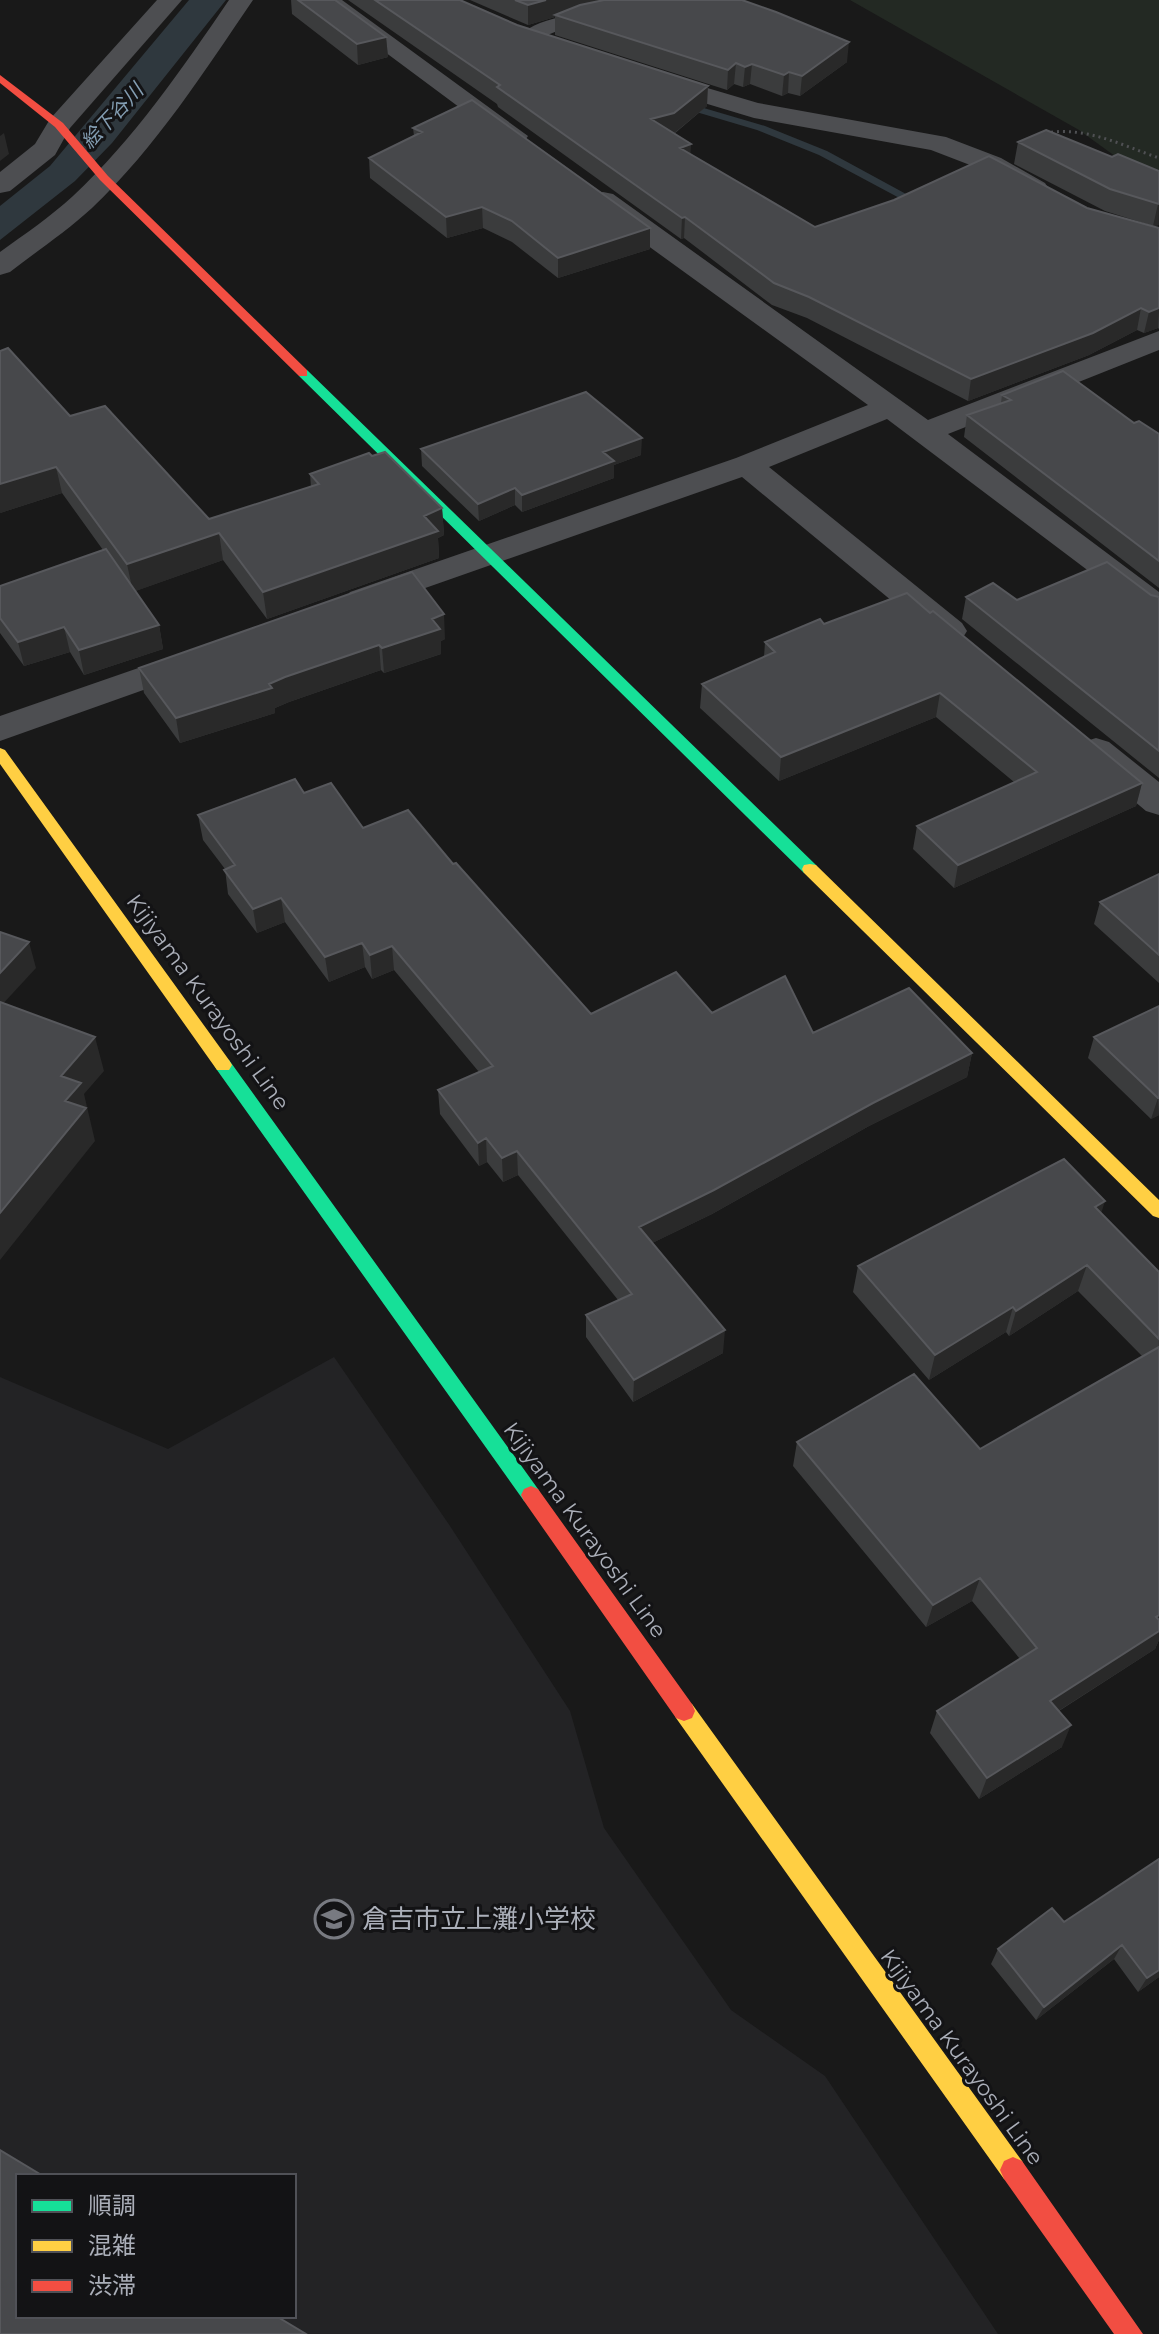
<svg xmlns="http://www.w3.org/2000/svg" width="1159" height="2334" viewBox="0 0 1159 2334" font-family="Montserrat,'Noto Sans JP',sans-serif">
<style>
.built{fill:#232325;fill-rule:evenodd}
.green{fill:#232923}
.water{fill:#2f383e}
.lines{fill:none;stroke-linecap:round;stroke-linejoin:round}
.stream{fill:#2f383e;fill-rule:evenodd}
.path{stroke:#4f5053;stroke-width:3;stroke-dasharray:2 4;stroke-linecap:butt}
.lane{fill:#4d4e51;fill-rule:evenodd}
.street{fill:#4d4e51;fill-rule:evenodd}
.fast{fill:#16e098;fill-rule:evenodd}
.slow{fill:#ffcf43;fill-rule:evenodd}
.jam{fill:#f24e42;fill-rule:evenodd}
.wall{fill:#3b3c3d}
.shaded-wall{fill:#292929}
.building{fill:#47484b;stroke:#57585c;stroke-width:2}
.labels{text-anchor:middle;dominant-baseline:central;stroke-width:6;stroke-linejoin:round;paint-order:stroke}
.far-water-label{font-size:20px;font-style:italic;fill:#839db2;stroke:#131315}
.street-label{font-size:22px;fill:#abafb9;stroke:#131315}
.near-poi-label{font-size:26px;fill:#abafb9;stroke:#131315;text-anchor:start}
</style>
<rect width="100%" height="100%" fill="#191919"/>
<path class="built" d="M334,1357L450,1526L570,1711L604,1828L731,2010L825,2076L998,2334H0V1377L168,1449ZM18,2176H294V2316H18Z"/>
<path class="green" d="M850,0H1159V188L1079,130Z"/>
<path class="water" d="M189,0H226L112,143L75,181L0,240V206L50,166Z"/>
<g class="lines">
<path class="stream" d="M680,101L765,126L827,151L930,207L920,209L819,155L757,130L676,106V102Z"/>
<path class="path" d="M1045,133C1086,126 1121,145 1159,158"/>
<path class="lane" d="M620,0H641L623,13L579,22L533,41H521L518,37C542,12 592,17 620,0Z"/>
<path class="street" d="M157,0H182L70,128L55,155L10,191L0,193V172L35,144L50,119Z
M229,0H253C204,72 156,147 92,208C67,231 37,251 10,272L0,275V252C25,234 50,217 73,196C134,139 182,69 229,0Z
M315,0H342L528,136L524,142H506Z
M650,71L758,103L946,137L1001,158L1045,183L1049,189L1045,195H1025L983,170L931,150L754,118L641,84L637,79L641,74Z
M603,192L613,194L928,420L1159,331V350L948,434L1159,592V618L1147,615L887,419L769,467L962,623L967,631L962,639L950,642L938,639L742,477L374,606L362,609L350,606L345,599L350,592L736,458L868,405L593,206L589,200L593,194Z
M196,648L208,651L214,659L208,667L0,741V716Z
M1096,738L1109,742L1159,782V815L1146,811L1083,758L1078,750L1083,742Z"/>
<path class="fast" d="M299,370H307L816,865L818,869L816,873H804L299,376Z
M223,1059L229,1060L538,1489L541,1495L538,1501L531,1504L524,1501L217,1070L214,1065Z"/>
<path class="slow" d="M0,748L5,750L229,1060L232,1065L229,1070H217L0,764Z
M810,864L816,865L1159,1200V1218L1153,1216L804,873L802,869L804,865Z
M684,1701L692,1704L1022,2161L1026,2170L1022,2179L1013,2183L1004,2179L676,1718L673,1711L676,1704Z"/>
<path class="jam" d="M0,75L63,123L108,176L307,370V376H299L100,180L55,127L0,83Z
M531,1486L538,1489L692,1704L695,1711L692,1718L684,1721L676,1718L524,1501L521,1495L524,1489Z
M1013,2157L1022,2161L1143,2334H1114L1004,2179L1000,2170L1004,2161Z"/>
</g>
<path class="wall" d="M291,0H335L386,37L388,57L358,65L292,14Z
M348,0H460L707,106L674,134L690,154L815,227L1087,208L1159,228V329L1158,328L1144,333L1137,330L1089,355L968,401L807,318L772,305L684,238L681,239L498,107L497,104Z
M470,0H742L847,62L800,96L788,93L782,96L750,84L743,87L734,84L727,90L555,35V17L528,25Z
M413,128L650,249L558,278L512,242L483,228L447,238L370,178L369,158L414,136Z
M1018,142L1112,157L1159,171V225L1153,226L1105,211L1014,164Z
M1002,395L1134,423L1159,434V588L964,437L967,415L1001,403Z
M70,416L209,519L311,487L310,474L372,456L442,508L444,535L438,538L439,558L267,619L223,560L135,591L159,625L163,649L84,675L70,652L24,666L0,633V586L103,550L62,493L0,513Z
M421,449L641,455L614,465V478L522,512L515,505L479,521L422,466Z
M1151,595L1159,597V778L962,619L966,597L1017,600Z
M930,613L1142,783L1136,806L954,888L913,849L917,826L1014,782L936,717L779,781L700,708L702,684L764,657L765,642L824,624Z
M445,639L441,641V654L384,673L381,670L289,702L275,708V713L180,743L144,693L139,668Z
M304,793L363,828L453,864L591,1014L712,1013L813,1033L972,1053L967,1077L869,1126L712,1214L652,1243L723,1353L633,1402L586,1337V1315L618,1300L518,1175L503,1182L487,1162L479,1166L440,1114L438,1090L479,1072L394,970L372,979L365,967L329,982L285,922L257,933L228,894L225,869L203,840L198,815Z
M1159,874V983L1094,924L1100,902Z
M1159,1006V1115L1151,1119L1088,1058L1094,1037Z
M1101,1213L1159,1272V1640L1155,1649L1059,1711L1062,1747L979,1799L930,1733L937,1711L1020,1659L972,1601L926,1627L793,1466L797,1442L980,1449L1142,1356L1078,1291L1009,1336L1006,1332L929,1380L853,1292L858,1266Z
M1159,1859V1977L1138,1992L1114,1959L1036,2020L991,1964L998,1949L1064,1922Z"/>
<path class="shaded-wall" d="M546,0H610L555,15V17L528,25V5Z
M386,37L388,57L358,65L357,44Z
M849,42L847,62L800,96L802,76Z
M736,63L734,84L727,90L728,70Z
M752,64L750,84L743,87L745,67Z
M789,72L788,93L782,96L784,75Z
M708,86L707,106L673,134L651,119Z
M4,133L9,154L0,161V136Z
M691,144L690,165L680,148Z
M1158,204H1159V225L1153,226Z
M482,207L483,228L447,238L446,217Z
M685,217L684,238L681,239L682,218Z
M650,228V249L558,278V258Z
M1141,308L1137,330L1089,355L968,401L971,379Z
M1159,308L1158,328L1144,333L1149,312Z
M642,438L641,455L614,465V478L522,512V495L603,452Z
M56,467L62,493L0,513V484Z
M515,488V505L479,521L478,504Z
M442,508L444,535L438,538L439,558L267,619L263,592Z
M219,533L223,560L133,592L127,564Z
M444,614L445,639L441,641V654L384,673L382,648L432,619Z
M159,625L163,649L84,675L79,650Z
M64,627L70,652L24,666L18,642Z
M379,645L381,670L289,702L275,708V713L180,743L176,718L269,684L285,677Z
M940,693L936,717L779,781L781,757Z
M1142,783L1136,806L954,888L958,865Z
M281,898L285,922L257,933L253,909Z
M29,942L36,968L0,1007V973Z
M362,943L365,967L329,982L325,957Z
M392,946L394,970L372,979L370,955Z
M95,1037L104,1071L84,1094L95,1141L0,1260V1213L65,1101L61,1076Z
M972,1053L967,1077L869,1126L712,1214L638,1250L639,1227L873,1103Z
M1158,1098L1159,1115L1151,1119Z
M486,1138L487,1162L479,1166L478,1143Z
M517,1151L518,1175L503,1182L502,1158Z
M1105,1201L1097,1227L1095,1207Z
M1087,1265L1078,1291L1009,1336L1016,1311Z
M1013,1307L1006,1332L929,1380L935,1355Z
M725,1330L723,1353L633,1402L634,1380Z
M980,1578L972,1601L926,1627L933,1605Z
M1159,1615V1640L1155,1649L1041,1722L1050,1701Z
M1071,1725L1062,1747L979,1799L987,1778Z
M1122,1945L1114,1959L1036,2020L1044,2007Z
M1159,1970V1977L1138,1992L1147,1978Z"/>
<path class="building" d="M298,0H335L386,37L357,44Z
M375,0H460L517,25L708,86L674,113L651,119L691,144L680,148L815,227L894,200L989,156L1087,208L1159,228V308L1149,312L1141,308L1093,333L971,379L809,297L774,283L685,217L682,218L497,87L500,85Z
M515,0H546L528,5Z
M604,0H742L776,12L849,42L802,76L789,72L784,75L752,64L745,67L736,63L728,70L555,15L580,5Z
M472,100L650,228L558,258L512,221L482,207L446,217L369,158L422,132L413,128Z
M1046,130L1112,157L1118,154L1159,171V204L1110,189L1018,142Z
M8,348L70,416L105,406L209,519L319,484L310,474L369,453L372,456L385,452L442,508L424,516L438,531L263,592L219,533L127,564L56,467L0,484V351Z
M1063,371L1134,423L1139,421L1159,434V561L967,415L1011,400L1002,395Z
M586,392L642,438L603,452L614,461L522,495L515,488L478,504L421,449Z
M106,549L159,625L79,650L64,627L18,642L0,618V586Z
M1107,562L1151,595L1159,597V751L966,597L993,583L1017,600Z
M412,572L444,614L432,619L440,629L382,648L379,645L285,677L269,684L272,688L176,718L139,668Z
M907,593L930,613L933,611L1142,783L958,865L917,826L1037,772L940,693L781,757L702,684L775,652L765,642L820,619L824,624Z
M295,779L304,793L331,783L363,828L408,810L453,864L456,863L591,1014L676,972L712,1013L785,976L813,1033L909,988L972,1053L873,1103L714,1190L639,1227L725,1330L634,1380L586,1315L632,1294L517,1151L502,1158L486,1138L478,1143L438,1090L493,1066L392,946L370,955L362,943L325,957L281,898L253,909L224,870L235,865L198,815Z
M1159,874V955L1100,902Z
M0,932L29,942L0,973Z
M0,1002L95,1037L61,1076L81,1083L65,1101L86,1108L0,1213Z
M1159,1006V1098H1158L1094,1037Z
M1064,1159L1105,1201L1095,1207L1159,1272V1339L1087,1265L1016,1311L1013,1307L935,1355L858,1266Z
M1159,1347V1615L1156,1617L1159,1620V1631L1050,1701L1071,1725L987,1778L937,1711L1037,1648L980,1578L933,1605L797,1442L914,1374L980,1449Z
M1159,1859V1970L1147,1978L1122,1945L1044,2007L998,1949L1052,1908L1064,1922Z
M0,2150L43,2176H18V2316H276L306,2334H0Z"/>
<defs>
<g id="school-ring" transform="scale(2)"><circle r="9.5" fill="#131315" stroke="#787a81" stroke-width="1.5"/><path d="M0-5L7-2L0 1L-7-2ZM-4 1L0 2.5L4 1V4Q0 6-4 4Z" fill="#787a81"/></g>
</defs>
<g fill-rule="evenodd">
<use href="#school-ring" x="334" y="1919"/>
</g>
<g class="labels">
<g class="far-water-label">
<text transform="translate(112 116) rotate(-47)">絵下谷川</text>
</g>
<g class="street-label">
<text transform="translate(208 1002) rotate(54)">Kijiyama Kurayoshi Line</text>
<text transform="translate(585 1530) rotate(54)">Kijiyama Kurayoshi Line</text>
<text transform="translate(962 2057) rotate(54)">Kijiyama Kurayoshi Line</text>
</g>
<g class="near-poi-label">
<text x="362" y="1919">倉吉市立上灘小学校</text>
</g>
</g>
<rect x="16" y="2174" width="280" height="144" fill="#131315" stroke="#505157" stroke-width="2"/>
<rect x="32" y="2200" width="40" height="12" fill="#16e098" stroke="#505157" stroke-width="2"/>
<text x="88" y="2214" font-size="24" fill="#abafb9">順調</text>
<rect x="32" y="2240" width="40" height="12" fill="#ffcf43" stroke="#505157" stroke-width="2"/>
<text x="88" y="2254" font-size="24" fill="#abafb9">混雑</text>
<rect x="32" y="2280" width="40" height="12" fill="#f24e42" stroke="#505157" stroke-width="2"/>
<text x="88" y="2294" font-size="24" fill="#abafb9">渋滞</text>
</svg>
